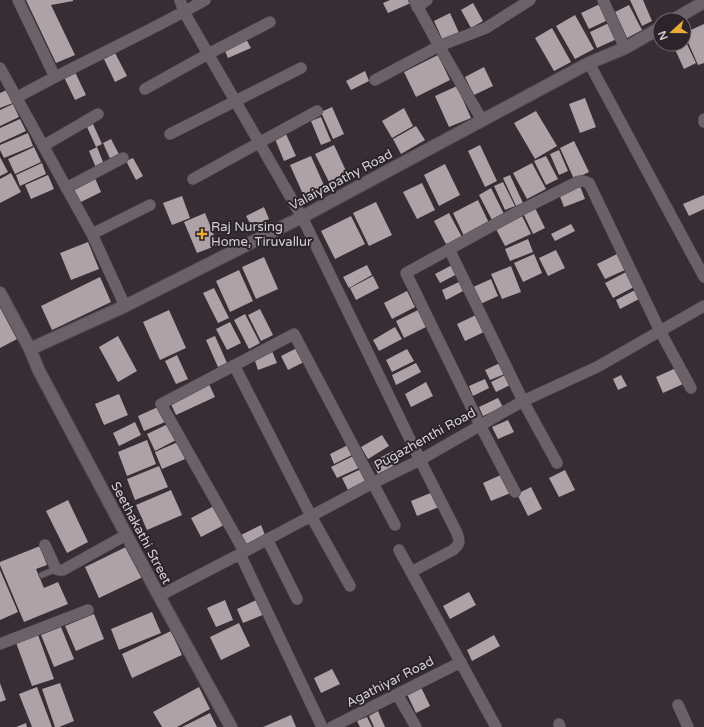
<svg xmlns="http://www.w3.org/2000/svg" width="704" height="727" viewBox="0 0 704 727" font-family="'Varela Round',sans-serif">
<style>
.building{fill:#afa2a7}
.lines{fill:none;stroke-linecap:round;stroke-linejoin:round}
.service-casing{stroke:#514a50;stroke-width:7}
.minor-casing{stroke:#514a50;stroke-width:12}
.tertiary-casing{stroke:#514a50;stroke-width:14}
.secondary-casing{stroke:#514a50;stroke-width:14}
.service{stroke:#6b6269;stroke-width:5.5}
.minor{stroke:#6b6269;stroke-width:11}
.tertiary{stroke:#6b6269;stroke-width:12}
.secondary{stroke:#6b6269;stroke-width:12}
.poi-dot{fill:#e8ac37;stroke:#2b242a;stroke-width:1.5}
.labels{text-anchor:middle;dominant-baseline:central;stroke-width:4;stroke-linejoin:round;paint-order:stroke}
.street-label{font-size:13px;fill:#d5d0d4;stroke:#2b242a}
.poi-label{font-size:13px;fill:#d5d0d4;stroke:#2b242a;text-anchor:start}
</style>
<rect width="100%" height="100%" fill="#362e34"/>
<path class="building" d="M26,0H73V1L51,5L75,55L56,63Z
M390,0H410L411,3L388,13L383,3Z
M630,0H643L652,21L642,26Z
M473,3L483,21L471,28L461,10Z
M600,4L608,20L589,29L581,13Z
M629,5L642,30L627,38L615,12Z
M450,13L460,35L444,43L434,21Z
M575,15L594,49L575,59L556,26Z
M611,22L619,38L597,48L590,32Z
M704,24V63L698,65L684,33Z
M552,28L571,62L554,71L535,38Z
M246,39L251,48L228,58L224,49Z
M684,40H685L696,63L684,69L673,45L676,44H684Z
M114,51L127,76L115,82L103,57Z
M438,55L450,80L416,97L404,72Z
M484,67L493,86L474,95L465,77Z
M365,71L369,81L351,90L346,81Z
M75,72L86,95L75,100L64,77Z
M457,86L471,118L449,127L435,96Z
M7,90L13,103L0,108V93Z
M585,98L596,127L580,133L569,104Z
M13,104L19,117L0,126V110Z
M332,107L344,134L333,139L321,112Z
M404,108L413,126L392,138L382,121Z
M536,111L557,146L535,159L514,123Z
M321,117L331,141L321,145L311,121Z
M20,119L26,131L0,143V128Z
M93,124L102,144L96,147L87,127Z
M416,126L425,140L401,154L393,139Z
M28,133L33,146L4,158L0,150V145Z
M286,134L296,156L284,161L275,139Z
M111,139L121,158L112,163L103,143Z
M574,141L589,172L574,179L560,148Z
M334,145L347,173L329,182L315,154Z
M480,145L497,181L485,187L468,151Z
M34,147L41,162L15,174L8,159Z
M97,147L105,167L97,170L89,151Z
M559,150L568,171L559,175L550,154Z
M311,156L327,192L306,201L290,165Z
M546,156L558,179L546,185L534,161Z
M0,157L8,172L0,176Z
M133,158L143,176L136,180L126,161Z
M42,163L46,174L20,186L16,175Z
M532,163L546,189L527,199L513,173Z
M445,164L460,195L439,206L424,175Z
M11,173L21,192L0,203V179Z
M48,175L54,189L31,199L25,185Z
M510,175L523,203L516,206L503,178Z
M94,176L101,192L79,203L72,187Z
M503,182L515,206L505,210L494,186Z
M422,183L435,210L417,219L403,192Z
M580,186L585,199L564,207L559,194Z
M491,188L504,214L492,220L479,195Z
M704,195V209L689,216L683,204Z
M182,196L190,218L172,225L163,203Z
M478,200L489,223L464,236L453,213Z
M376,202L392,235L369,246L353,213Z
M264,207L269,219L252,227L246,216Z
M535,208L545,228L533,234L523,213Z
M205,213L218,245L197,253L184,222Z
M449,213L463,239L448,248L434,221Z
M351,216L365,244L335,259L321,231Z
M522,216L531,234L505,246L496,229Z
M571,224L575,231L555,241L551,234Z
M528,239L533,252L510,261L505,249Z
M88,242L99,269L71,280L60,253Z
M556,250L565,268L548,276L539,258Z
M534,254L542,273L523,282L514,263Z
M617,254L625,270L605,279L597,264Z
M264,257L278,289L256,299L242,267Z
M454,264L459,273L440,283L435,274Z
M367,265L372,275L349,288L343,277Z
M511,266L521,292L502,299L491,274Z
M239,270L253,301L230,312L216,281Z
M626,272L634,287L613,298L605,283Z
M373,276L379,288L356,300L350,288Z
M100,277L111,302L52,330L41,306Z
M491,279L498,296L478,305L471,288Z
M461,281L465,290L446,300L442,290Z
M214,288L229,318L218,323L203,293Z
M635,290L639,299L620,309L616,300Z
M407,291L415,307L392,319L384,303Z
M0,303L19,338L0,348Z
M260,309L273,335L261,341L248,315Z
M169,310L186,348L160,360L143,322Z
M418,310L426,327L404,338L396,321Z
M245,314L260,343L249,349L234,320Z
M476,315L484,332L465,341L457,324Z
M230,322L241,343L227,350L216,329Z
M395,327L402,339L379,351L373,340Z
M118,336L137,371L118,382L99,347Z
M215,336L227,363L218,367L206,340Z
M299,347L306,361L288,370L281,356Z
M407,349L414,361L392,372L386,360Z
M272,351L277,363L258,370L254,358Z
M177,355L188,379L176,384L165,361Z
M416,363L421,372L396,385L392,375Z
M500,363L505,374L490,380L485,370Z
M676,368L683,384L663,393L656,377Z
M507,374L512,384L496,392L491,382Z
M621,375L627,386L618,390L613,379Z
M485,379L489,388L473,396L469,386Z
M426,382L433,396L411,407L405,394Z
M209,384L215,397L176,415L170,402Z
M119,394L128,415L104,425L95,404Z
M498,398L503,407L483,416L479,407Z
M158,407L165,422L144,431L138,416Z
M508,420L514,432L498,439L492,427Z
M135,422L141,435L119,446L113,433Z
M168,424L176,440L155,451L147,434Z
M382,435L389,446L368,459L361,447Z
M147,440L156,464L127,476L118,452Z
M178,442L185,459L162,469L155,452Z
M350,444L354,454L334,464L330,454Z
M393,451L399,463L378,474L372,462Z
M355,455L361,467L337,478L331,467Z
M159,466L168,487L135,500L127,479Z
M361,469L366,481L348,490L342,478Z
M565,470L575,490L559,497L549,478Z
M505,473L513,492L491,501L483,483Z
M531,487L542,509L528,516L517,494Z
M171,490L182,515L147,530L136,505Z
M433,492L439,507L417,516L411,501Z
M68,500L88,542L67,553L46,511Z
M214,506L224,525L201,537L191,518Z
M261,525L265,535L244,546L239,536Z
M130,545L145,576L99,598L85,567Z
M40,546L47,565L36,569L44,588L58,582L68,604L24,622L0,565V562Z
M0,570L18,612L0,620Z
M469,592L476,605L450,619L443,606Z
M259,599L265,614L243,623L237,609Z
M225,600L233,620L216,627L207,608Z
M152,612L161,633L119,650L111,629Z
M94,614L104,639L76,651L65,626Z
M239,623L250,646L221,660L210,637Z
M61,627L74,659L54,667L41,635Z
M171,631L182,655L132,678L122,654Z
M37,632L54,679L32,686L15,640Z
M494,635L500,646L472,661L467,650Z
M332,669L340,684L321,693L314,678Z
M0,683L6,700L0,702Z
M60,683L74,721L59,727H55L42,689Z
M37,687L52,727H32L19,694Z
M199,687L210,709L177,727H162L153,712Z
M421,687L430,706L416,713L407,694Z
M378,711L385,727H374L369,716Z
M210,713L217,727H182Z
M291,715L296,727H263Z
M367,717L372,727H360L357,721Z
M26,723L27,727H16Z"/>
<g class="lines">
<g class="service-casing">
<path id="service" d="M42,575L56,569"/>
</g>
<g class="minor-casing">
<path id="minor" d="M18,0L55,77
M180,0L184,12L302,217L420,460L457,533C460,542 460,544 453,550L411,572
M414,0L439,46L482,120
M603,0L625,48
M417,7L427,0
M589,63L704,277
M0,68L92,234L125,306
M375,80L439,46L486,28L530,0
M145,89L208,54L270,22
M16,98C78,63 144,35 205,0
M704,119V122
M170,134L301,68
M43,146L98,114
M193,179L317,111
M66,188L123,158
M92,234L150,205
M449,249L523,401L557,463
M234,365L311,516L350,586
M515,492L480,425L406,273L521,210L577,182L583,181L589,183L660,331L691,388
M267,539L297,599
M45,545L56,569L59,570H63L126,535
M399,550L496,727
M244,551L161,404L294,334L395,525
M240,554L322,727
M159,596L240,554L373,483L420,460L523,401L597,367L704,306
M0,644L88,610
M397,694L416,727
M678,705L688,727
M559,724L560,727
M332,727L461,662"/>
</g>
<g class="tertiary-casing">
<path id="tertiary" d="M30,349L39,371L159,596L231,727"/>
</g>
<g class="secondary-casing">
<path id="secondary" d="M673,20L704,2
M0,293L30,349L125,306L302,217L589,63L625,48L660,28"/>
</g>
<use href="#service" class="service"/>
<use href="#minor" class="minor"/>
<use href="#tertiary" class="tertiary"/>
<use href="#secondary" class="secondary"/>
</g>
<path class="poi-dot" d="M200 228h4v4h4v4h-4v4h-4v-4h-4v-4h4z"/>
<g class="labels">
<g class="street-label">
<text transform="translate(341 180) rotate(-28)">Valaiyapathy Road</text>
<text transform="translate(425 439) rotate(-29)">Pugazhenthi Road</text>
<text transform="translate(141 533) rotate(62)">Seethakathi Street</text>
<text transform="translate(390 682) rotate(-27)">Agathiyar Road</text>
</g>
<g class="poi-label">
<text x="211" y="227">Raj Nursing<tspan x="211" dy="15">Home, Tiruvallur</tspan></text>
</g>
</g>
<g transform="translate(672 32) rotate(249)"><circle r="19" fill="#2b242a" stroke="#6f696e"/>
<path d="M0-3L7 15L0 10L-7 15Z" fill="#e8ac37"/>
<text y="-6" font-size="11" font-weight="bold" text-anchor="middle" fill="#d5d0d4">N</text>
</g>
</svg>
